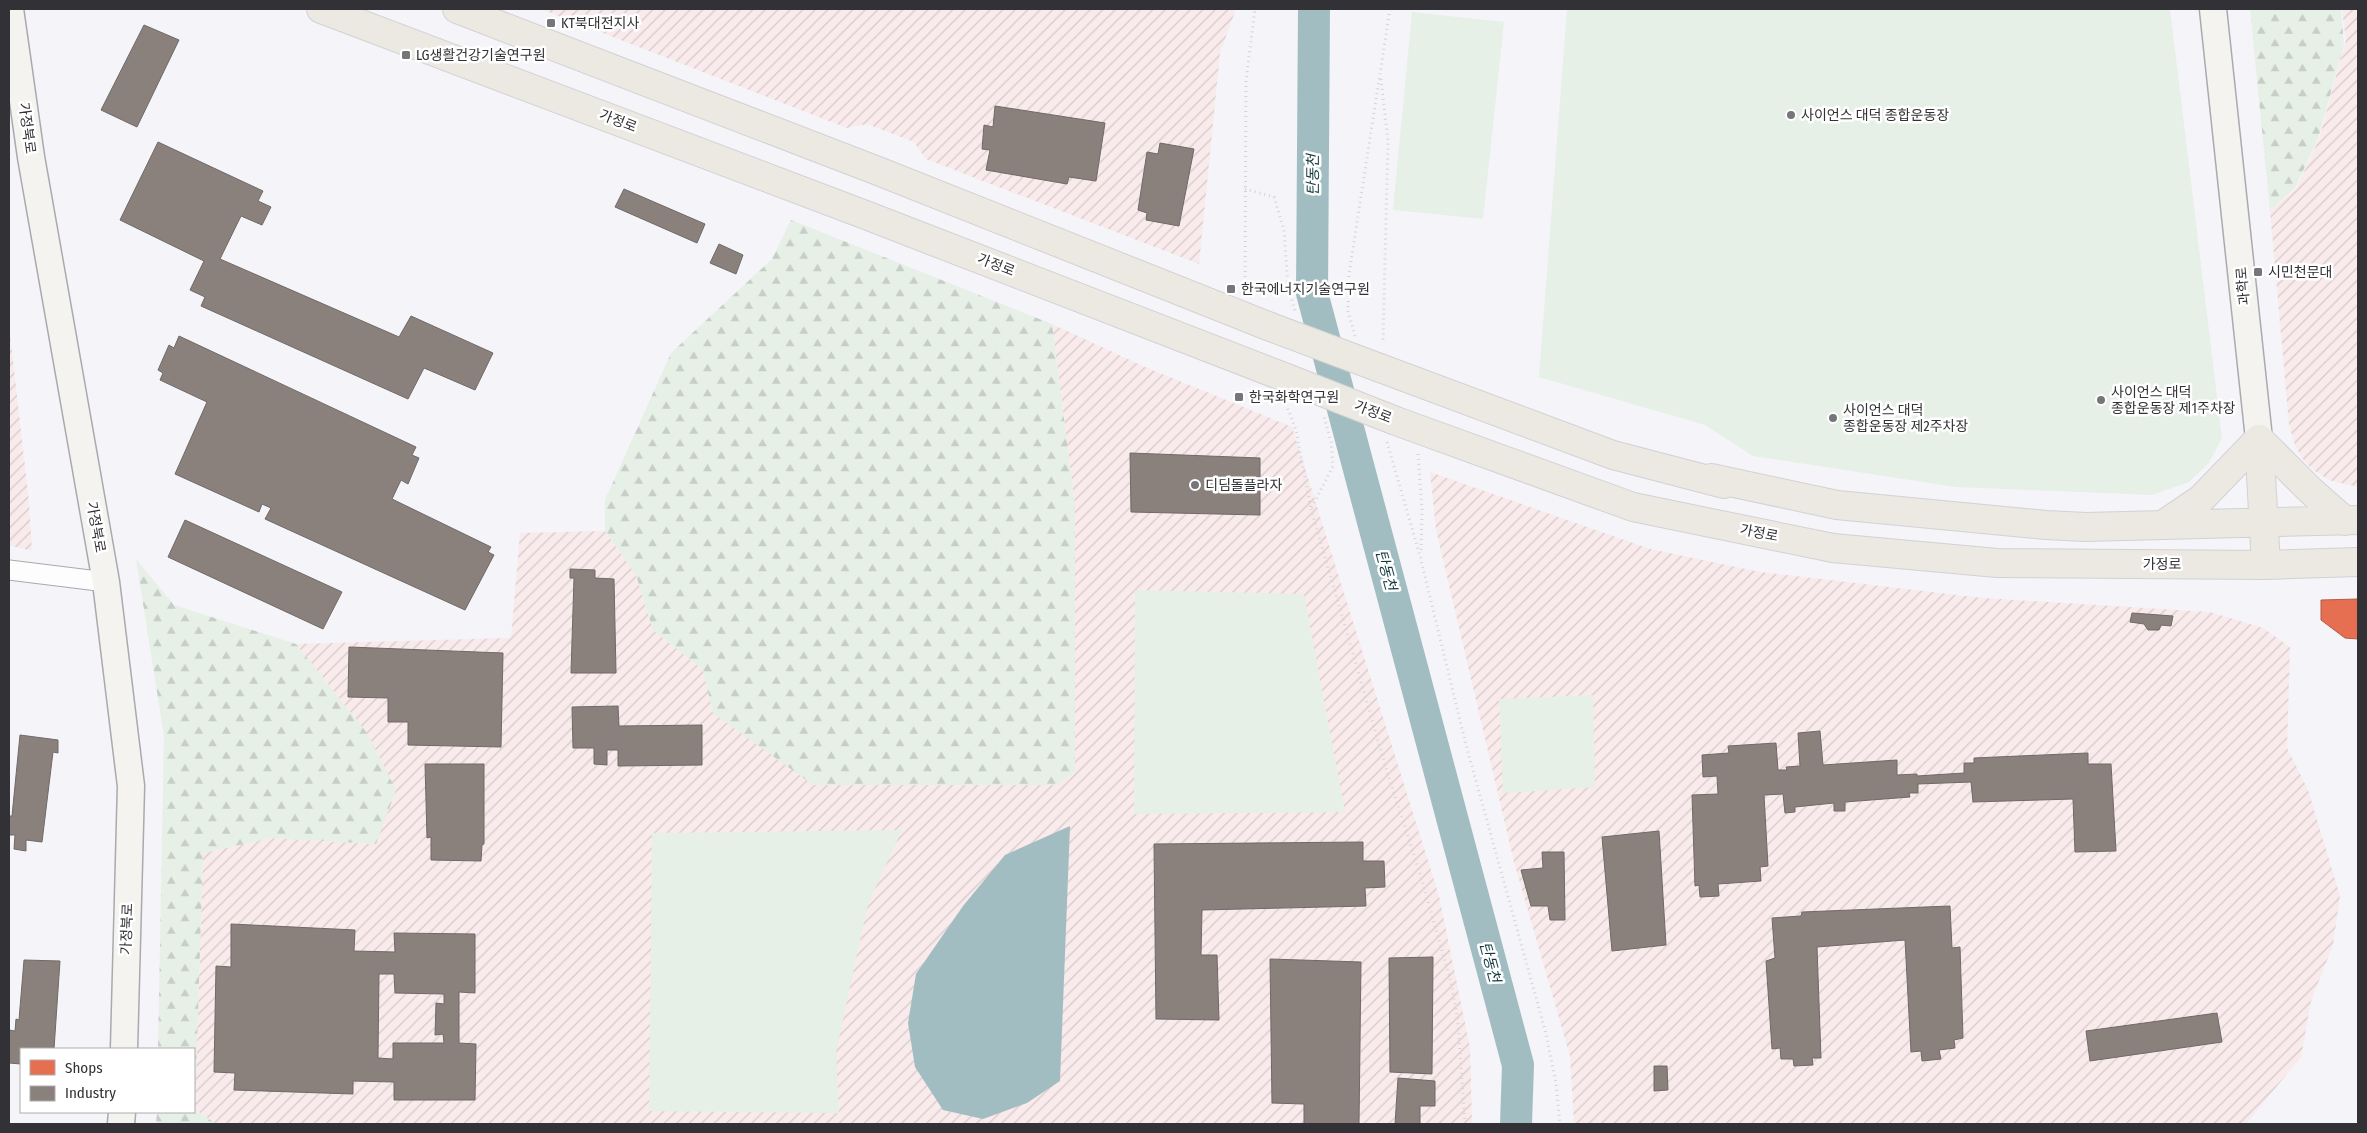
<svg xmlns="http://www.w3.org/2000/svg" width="2367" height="1133" viewBox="0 0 2367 1133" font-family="'Fira Sans Condensed','Noto Sans KR',sans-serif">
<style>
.industrial{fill:url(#industrial-furrows)}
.forest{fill:url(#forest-firs)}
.park{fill:#e6f0e7}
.water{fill:#a2bdc2}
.shops{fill:#e76f51;stroke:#b15d49}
.industry{fill:#8a817c;stroke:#706967;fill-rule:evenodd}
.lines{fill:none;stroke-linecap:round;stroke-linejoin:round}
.river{stroke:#a2bdc2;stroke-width:32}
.street-casing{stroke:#a9aaae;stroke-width:21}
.secondary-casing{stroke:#a9aaae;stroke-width:29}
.primary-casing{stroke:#d2d2d4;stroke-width:30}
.path{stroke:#d4d4d7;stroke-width:3;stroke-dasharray:1 4;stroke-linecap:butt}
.street{stroke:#fdfdfe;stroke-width:19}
.secondary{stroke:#f5f3f0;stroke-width:26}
.primary{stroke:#ece9e2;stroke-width:28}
.primary-bridge-casing{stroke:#d2d2d4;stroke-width:30;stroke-linecap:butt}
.primary-bridge{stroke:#ece9e2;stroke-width:28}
.poi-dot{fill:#76767a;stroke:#fff;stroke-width:2}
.labels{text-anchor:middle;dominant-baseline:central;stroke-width:5;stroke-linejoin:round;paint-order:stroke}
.poi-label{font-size:14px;fill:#323236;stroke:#fff;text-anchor:start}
.street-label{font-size:14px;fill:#323236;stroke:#fff}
.water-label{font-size:15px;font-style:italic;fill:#143a40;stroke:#fff}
</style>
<defs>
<pattern id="industrial-furrows" width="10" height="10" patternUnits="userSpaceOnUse" patternTransform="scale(1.25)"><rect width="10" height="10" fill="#f9eaeb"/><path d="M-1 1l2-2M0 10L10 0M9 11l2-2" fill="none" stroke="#d6c9ca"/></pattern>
<pattern id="forest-firs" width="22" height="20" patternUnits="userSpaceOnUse" patternTransform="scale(1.25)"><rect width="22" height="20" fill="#e6f0e7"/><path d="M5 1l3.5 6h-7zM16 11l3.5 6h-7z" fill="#c6cec7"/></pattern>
</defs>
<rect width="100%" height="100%" fill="#f4f4f9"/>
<path class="industrial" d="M541,9H1236L1220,53L1199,264L926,159L914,142L867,124L847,128Z
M2342,9H2358V487L2329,480L2312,469L2302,458L2295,445L2289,425L2270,210L2296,189L2319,139L2346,40Z
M1052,324L1145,367L1292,427L1439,896L1470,1047L1472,1124H216L195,1109L203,853L270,838L376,844L367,733L296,644L511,638L520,533L605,531L636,575L653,630L703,670L713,713L1075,771V506Z
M9,325L29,502L32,551L9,545Z
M1430,472L1650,549L1760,572L1983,598L2210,612L2263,628L2290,647L2287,748L2308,790L2340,896L2333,945L2311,1001L2301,1057L2246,1124H1574L1570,1056L1514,862L1436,530Z"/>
<path class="forest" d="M2250,9H2341L2344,45L2318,139L2295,188L2270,210Z
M791,220L1052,324L1075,506V771L1058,785H813L713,713L703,670L653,630L636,575L605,531V500L671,353L772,259Z
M136,559L174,605L296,644L367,733L396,790L376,844L270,838L203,853L195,1109L216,1124H156L157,1112H194V1049H158L164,736Z"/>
<path class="park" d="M1567,9H2170L2222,438L2209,463L2189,482L2152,495L1956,487L1753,456L1705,425L1539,377Z
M1412,12L1504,22L1483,219L1393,210Z
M1135,590L1304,594L1345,812L1134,814Z
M1593,695L1595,787L1503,793L1499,699Z
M902,830L868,904L836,1052L839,1113L649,1111L652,833Z"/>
<path class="water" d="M1070,826L1060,1081L1027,1103L983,1119L943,1110L915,1067L908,1023L916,974L963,906L1005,855Z"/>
<path class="shops" d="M2358,599V639L2345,638L2321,620V600Z"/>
<path class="industry" d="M144,25L179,40L137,127L101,110Z
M995,106L1105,123L1096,181L1069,177L1067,184L986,170L990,150L982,149L984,125L993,127Z
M158,142L263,191L258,201L271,207L262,225L241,216L220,259L399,337L411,316L493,353L475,390L424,368L408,399L201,306L205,297L190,290L204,261L120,220Z
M1160,143L1194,149L1179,226L1146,220L1147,213L1138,210L1147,152L1158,154Z
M624,189L705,224L697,243L615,207Z
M719,244L743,255L736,274L710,263Z
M179,336L416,447L412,455L419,458L408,484L401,480L392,499L491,547L488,552L494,555L465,610L265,519L271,508L262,504L259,512L175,474L207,402L160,380L163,373L158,370L169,345L174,348Z
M1130,453L1260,458V515L1131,512Z
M185,520L342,592L323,629L168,557Z
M570,569L595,570V578L614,579L616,673H571L574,578H570Z
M2132,613L2173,616L2171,626L2161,625L2159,630H2148L2144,624L2130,622Z
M349,647L503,653L501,747L408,745V722H388V698L348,697Z
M618,706L619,726L702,725V765L618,766V750H607V765L594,764V748H573L572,707Z
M1820,731L1823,765L1897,760V775L1917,774V776L1964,773V763H1974V758L2088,753V764H2111L2116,851L2075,852L2073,799L1973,802L1971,782L1918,784V793H1909L1910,797L1845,802V811H1834V803L1795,807V812L1785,813L1783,794L1764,795L1768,866L1760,867L1761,881L1718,884L1719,896L1700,897L1699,885L1695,886L1692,795L1718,794L1717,776L1703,777L1702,755L1729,753L1728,746L1776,743L1778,770H1787L1786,767L1800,766L1798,733Z
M20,735L58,740V753L53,752L42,842L26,840V851L14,849L15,835H9V816H12Z
M425,764H484V844L482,845L481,861L431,860V837L427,838Z
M1659,831L1666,945L1612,951L1602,837Z
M1363,842V861H1384L1385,887L1365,888L1366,906L1202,910L1201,955H1217L1219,1020L1156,1019L1154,844Z
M1542,852H1564L1565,920H1550L1548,906H1531L1521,870L1543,868Z
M1950,906L1952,948L1960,947L1963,1038L1954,1040L1955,1048L1939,1050L1941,1059L1922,1061L1921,1051L1911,1052L1905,940L1817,947L1821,1058H1812L1813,1065L1794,1066L1793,1059H1781L1780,1048L1772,1049L1766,961L1775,958L1772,918L1801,916L1802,912Z
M231,924L355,930L354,951L395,952L394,933L475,934V993L459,992V1043L476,1044L475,1100H394V1082L353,1081V1094L234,1090L235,1073L214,1072L216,966L231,967ZM379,974H394L395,993L444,994V1004L436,1003L435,1035L443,1034L444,1043H393V1059L378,1058Z
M1433,957L1432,1074L1390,1072L1389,958Z
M1270,959L1361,962L1359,1124H1304V1104L1272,1103Z
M24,960L60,961L54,1049H21V1064L9,1063V1030L15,1031L16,1019L19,1020Z
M2217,1013L2222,1042L2090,1061L2086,1031Z
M1654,1066H1667L1668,1090L1654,1091Z
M1398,1078L1435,1081V1106H1420V1124H1395Z"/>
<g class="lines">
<path class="river" d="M1314,9L1312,293L1518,1065L1516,1124"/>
<g class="street-casing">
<path id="street" d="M9,570L106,582"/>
</g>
<g class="secondary-casing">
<path id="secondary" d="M10,9L31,157L106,582L131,786L124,1049
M2213,9L2259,439
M121,1124L122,1112"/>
</g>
<g class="primary-casing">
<path id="primary" d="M321,9L863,214L1284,377
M457,9L878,171L1268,326
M1380,368L1613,455L1724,484L1711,478L1837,505L2046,525L2086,527L2358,520
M1396,421L1633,507L1833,548L1997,563L2266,565L2358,562
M2259,439L2266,565
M2259,439L2310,490L2345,521
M2164,524L2201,499L2259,439"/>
</g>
<path class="path" d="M1381,79L1388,141L1383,340
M1245,189L1274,197L1284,230L1288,286L1296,314
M1245,287L1246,81L1255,9
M1355,336L1348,311L1349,274L1390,9
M1286,404L1296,430L1311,509L1333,466L1331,442L1324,416
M1387,442L1420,556L1466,745L1545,1030L1556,1083L1560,1124
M1418,454L1422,509L1421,553
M1311,509L1386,768L1422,880L1451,982L1458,1022L1465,1124"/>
<use href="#street" class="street"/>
<use href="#secondary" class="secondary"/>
<use href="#primary" class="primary"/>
<g class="primary-bridge-casing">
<path id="primary-bridge" d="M1268,326L1380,368
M1284,377L1396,421"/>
</g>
<use href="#primary-bridge" class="primary-bridge"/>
</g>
<g class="poi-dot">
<rect x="546" y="18" width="10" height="10" rx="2.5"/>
<rect x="401" y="50" width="10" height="10" rx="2.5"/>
<circle cx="1791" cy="115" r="5"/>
<rect x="2253" y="267" width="10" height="10" rx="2.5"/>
<rect x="1226" y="284" width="10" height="10" rx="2.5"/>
<rect x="1234" y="392" width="10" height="10" rx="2.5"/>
<circle cx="2101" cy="400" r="5"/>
<circle cx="1833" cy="418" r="5"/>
<circle cx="1195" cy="485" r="5"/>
</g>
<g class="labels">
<g class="poi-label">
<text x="561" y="23">KT북대전지사</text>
<text x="416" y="55">LG생활건강기술연구원</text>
<text x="1801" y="115">사이언스 대덕 종합운동장</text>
<text x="2268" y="272">시민천문대</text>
<text x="1241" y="289">한국에너지기술연구원</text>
<text x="2111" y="392">사이언스 대덕<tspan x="2111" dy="16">종합운동장 제1주차장</tspan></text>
<text x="1249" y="397">한국화학연구원</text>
<text x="1843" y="410">사이언스 대덕<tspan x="1843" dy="16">종합운동장 제2주차장</tspan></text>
<text x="1205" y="485">디딤돌플라자</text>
</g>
<g class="street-label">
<text transform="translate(618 121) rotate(21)">가정로</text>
<text transform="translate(27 128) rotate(82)">가정북로</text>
<text transform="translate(996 265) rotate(21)">가정로</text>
<text transform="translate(2243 286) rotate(-95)">과학로</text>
<text transform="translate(1373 412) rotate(21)">가정로</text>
<text transform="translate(96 527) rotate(80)">가정북로</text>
<text transform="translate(1759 533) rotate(11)">가정로</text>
<text x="2162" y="564">가정로</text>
<text transform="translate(127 929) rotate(-88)">가정북로</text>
</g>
<g class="water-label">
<text transform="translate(1313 175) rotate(-90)">탄동천</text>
<text transform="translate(1386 570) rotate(75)">탄동천</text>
<text transform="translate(1490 962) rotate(75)">탄동천</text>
</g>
</g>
<rect width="2367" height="1133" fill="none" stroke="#323236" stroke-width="20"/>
<rect x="20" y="1048" width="175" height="65" fill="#ffffff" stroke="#adadaf"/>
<rect x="30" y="1060" width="25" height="15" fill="#e76f51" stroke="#adadaf"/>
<text x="65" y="1073" font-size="15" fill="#323236">Shops</text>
<rect x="30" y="1086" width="25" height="15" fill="#8a817c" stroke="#adadaf"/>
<text x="65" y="1098" font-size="15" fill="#323236">Industry</text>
</svg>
